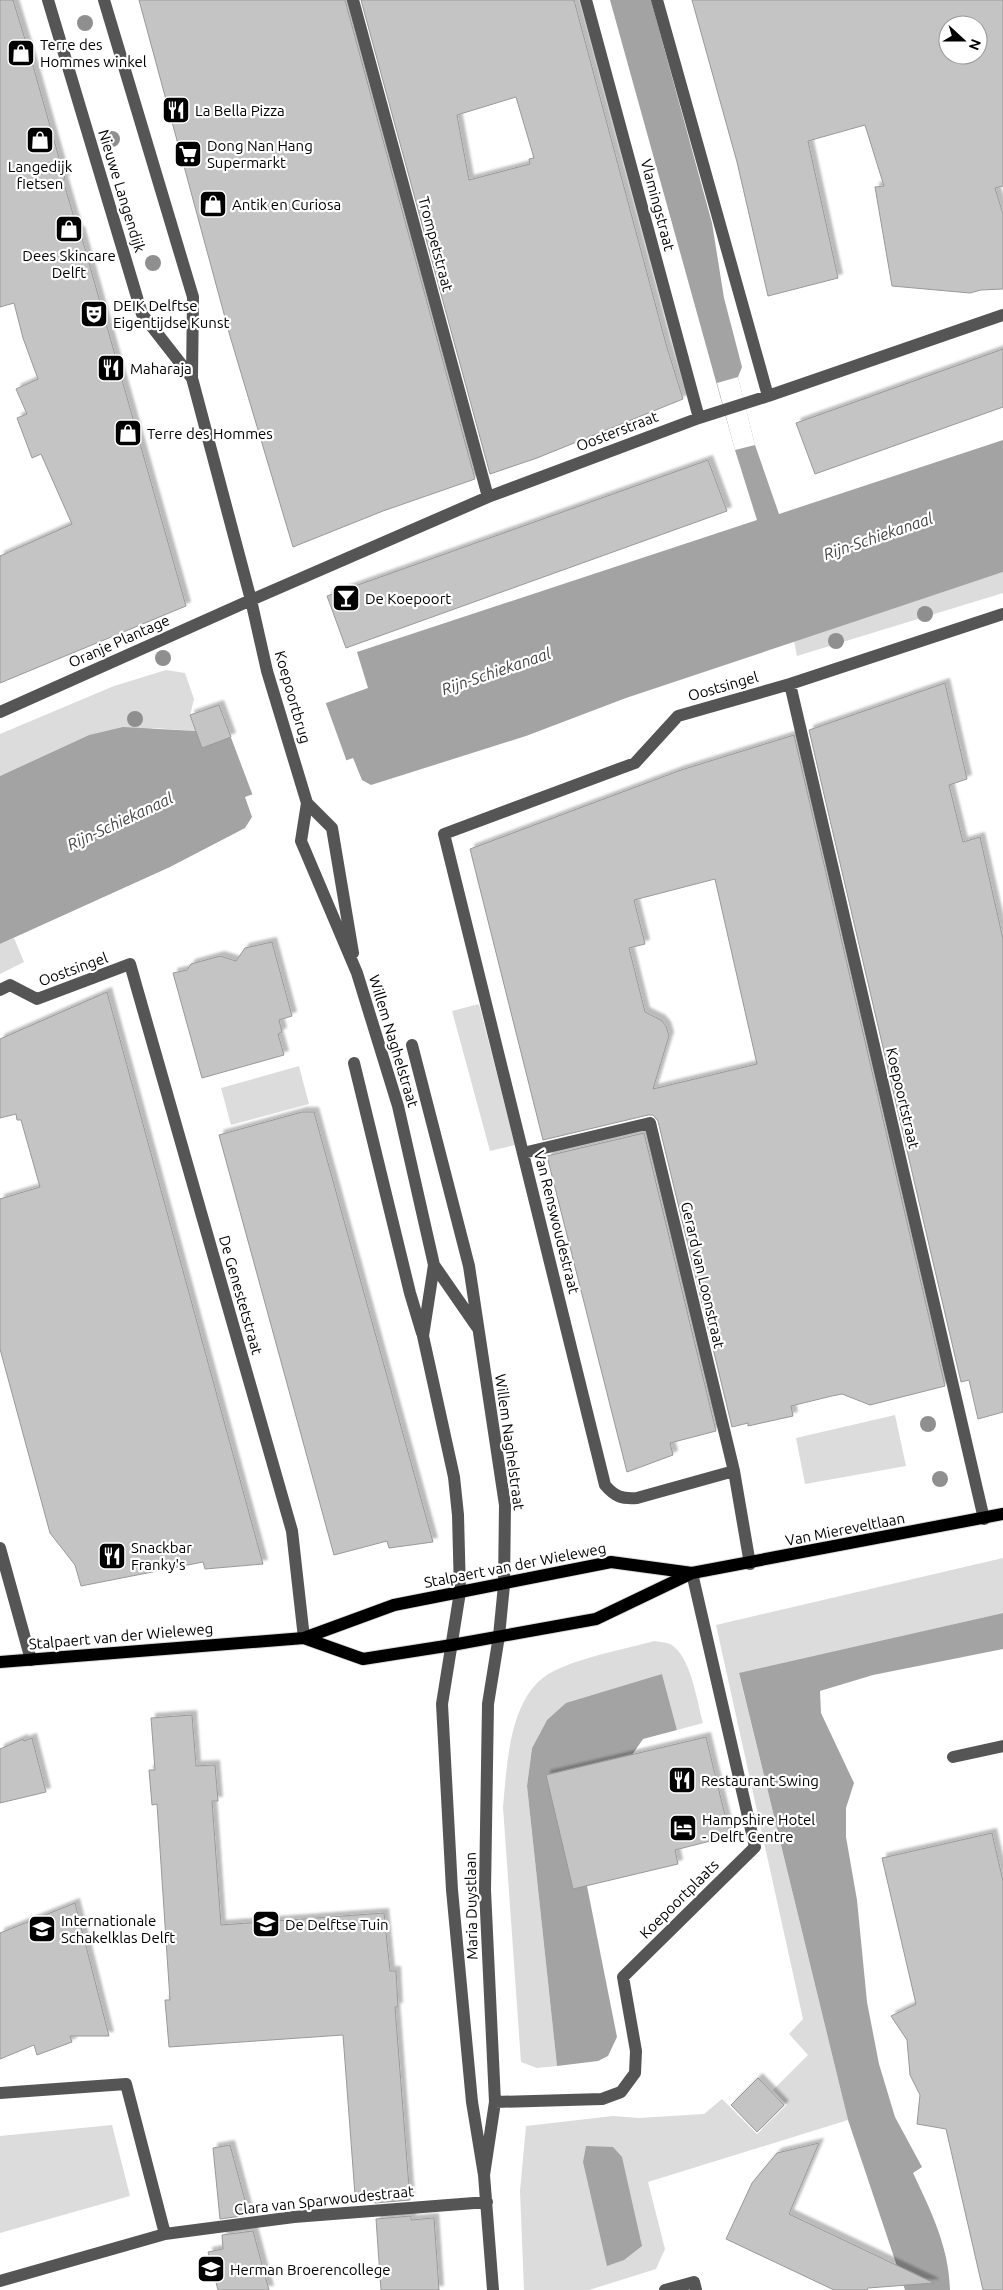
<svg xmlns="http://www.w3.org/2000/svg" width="1003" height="2290" viewBox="0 0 1003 2290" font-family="Ubuntu,sans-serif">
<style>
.green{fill:#dcdcdc}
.water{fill:#a3a3a3}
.pier{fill:#fff}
.building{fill:#c4c4c4;stroke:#999;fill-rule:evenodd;filter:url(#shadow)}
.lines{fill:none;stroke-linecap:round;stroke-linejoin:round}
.major-casing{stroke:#dbdbdb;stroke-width:14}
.minor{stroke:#555;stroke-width:12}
.major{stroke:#000;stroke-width:12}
.tree{fill:#8f8f8f}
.labels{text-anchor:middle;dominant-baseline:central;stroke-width:4.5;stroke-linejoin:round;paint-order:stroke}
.poi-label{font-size:15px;fill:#000;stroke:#fff;text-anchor:start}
.street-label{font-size:15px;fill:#000;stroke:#fff}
.water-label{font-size:16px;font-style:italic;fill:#444;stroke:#fff}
</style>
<defs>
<filter id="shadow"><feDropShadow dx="4.5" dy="-4.5" stdDeviation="1" flood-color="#0004"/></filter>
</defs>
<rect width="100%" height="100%" fill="#fff"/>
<path class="green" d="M1003,572V593L797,656L794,641Z
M166,670L185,673L194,699L190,716L196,731L154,728L89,735L0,776V734L114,686Z
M14,938L24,962L0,974V944Z
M479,1004L515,1145L490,1151L452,1011Z
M299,1066L309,1104L231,1125L221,1088Z
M895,1415L906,1466L805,1484L796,1438Z
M1003,1558V1613L739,1674L848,2120L648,2182L665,2249L656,2269L589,2290H524L520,2191L526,2126L613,2116L639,2118L704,2114L722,2099L757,2134L787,2105L773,2090L808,2055L789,2034L803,2019L716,1625Z
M654,1641C659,1642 665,1642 670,1644C691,1655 697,1702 703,1723L677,1730L662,1674L547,1720L532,1748L527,1786L557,2066L537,2068L521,2062L503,1807C507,1765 509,1694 552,1672C581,1657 622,1650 654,1641Z
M112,2125L130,2196L0,2233V2136Z"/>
<path class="water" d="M610,0H651L712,223L724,298L742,367L738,377L755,445L779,514L1003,440V572L626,698L526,736L371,785L362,780L353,758L245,797L252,817L245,828L170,867L0,944V776L89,735L123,727L196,731L203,747L368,688L357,652L757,520L735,450Z
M1003,1613V1649L873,1675L820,1691L821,1713L854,1783L846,1808V1837L857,1900L867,2002L879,2064L895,2117L922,2167L913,2173C931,2211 949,2247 950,2290H905L848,2120L739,1673Z
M662,1674L677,1730L643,1739L632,1755L560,1772L587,1886L617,2037L608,2056L598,2061L557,2066L527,1786L532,1748L547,1720L566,1703Z
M586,2146L613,2147L622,2157L642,2246L624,2260L607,2266L583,2162Z"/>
<path class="pier" d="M738,377L755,445L735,450L717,383Z
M325,701L347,762L253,796L230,735Z"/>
<path class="building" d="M0,0H13L32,62L65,179L63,180L78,231H80L186,606L0,683V556L72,524L41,454L32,458L17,418L27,414L16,389L38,379L23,338L14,303L0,307Z
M139,0H345L475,479L383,511L293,547L230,336Z
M361,0H574L666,344L683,399L537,458L490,474ZM516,97L534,158L529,159L530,164L469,180L457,115Z
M692,0H1003V186L995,188L1003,214V289L981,290L970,293L892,286L875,187L884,186L865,125L808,141L838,278L768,296L737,162ZM948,25H978V55H948Z
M1003,349V407L815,474L796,423Z
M708,460L727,511L346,648L327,596Z
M945,683L967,779L949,785L963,842L980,837L1003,939V1412L978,1419L969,1380L961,1382L809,730Z
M219,705L231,737L202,748L190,715Z
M794,735L945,1386L870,1405L842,1394L832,1396L791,1406L793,1416L748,1426V1423L732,1427L658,1121L653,1115H648L543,1140L470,849L681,770ZM715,879L757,1064L653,1089L669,1036L666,1026L661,1020L645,1012L629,948L645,944L634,900Z
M272,942L292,1016L279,1020L282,1032L278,1034L284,1055L202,1078L173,973L187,970L191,964L220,956L236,961L245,948Z
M107,992L263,1564L205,1569L203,1562L81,1586L75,1565L50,1533L0,1349V1199L40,1187L21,1120H17L16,1114L0,1118V1039Z
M302,1112H314L317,1123L433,1542L389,1548L387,1541L334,1555L219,1135Z
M644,1133L716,1431L670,1443L673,1455L627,1472L547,1156Z
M192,1715L196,1766L215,1765L218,1801H212L221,1925L384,1913L390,1971H396L398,2007H395L410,2200L375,2203L374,2193L355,2195L343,2035L169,2047L165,2000H170L157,1804L152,1805L149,1770H155L151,1718Z
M706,1737L730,1836L675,1850L678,1864L573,1889L546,1775Z
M32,1738L46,1792L0,1803V1749L23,1739L24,1741Z
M992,1833L1003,1881V2290H983L946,2129L917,2124L920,2095L910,2075L907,2040L891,2016L916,2004L882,1858Z
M75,1903L109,2036H70L72,2042L37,2055L34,2045L0,2059V1933Z
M758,2078L784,2105L757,2132L731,2105Z
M819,2143L789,2214L934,2283L868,2288L867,2290H834L726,2239L752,2183L777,2153Z
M230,2145L249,2215L220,2219L213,2148Z
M411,2216V2220L434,2218L439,2290H381L376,2219Z
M253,2231L269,2290H218L208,2252L223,2249L222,2235Z"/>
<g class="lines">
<g class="major-casing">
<path id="major" d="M304,1638L363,1659L452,1645L596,1619L692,1573L1003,1514
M0,1662L304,1638L394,1605L611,1562L692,1573"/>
</g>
<path class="minor" d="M48,0L142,314L192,378
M104,0L193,297L192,378L251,600L267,671L307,803L301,841L357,973L398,1106L434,1265L477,1327
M353,0L488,497
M586,0L699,418
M657,0L768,396
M790,684L984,1519
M0,712L251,600L488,497L699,418L768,396L1003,315
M307,803L332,828L353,953
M0,990L10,985L37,999L130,964L292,1531L304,1638
M412,1045L469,1266L505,1505L504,1585L499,1636L488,1704L485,1890L495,2102L484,2175
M354,1063L410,1293L422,1333
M523,1153L650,1123L734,1471L750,1564
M434,1265L423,1336L454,1477L458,1515L460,1592L442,1704L452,1890L472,2102L484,2175L493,2290
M734,1471L637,1498C622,1499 615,1497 605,1485L444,834L635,763L678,716L790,684L1003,614
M0,1548L31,1660
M953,1757L1003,1746
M0,2093L126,2084L165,2234
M495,2102L602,2099L621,2092L635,2073L636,2051L623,1977L755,1847L692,1573
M0,2281L165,2234L294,2217L487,2202
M665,2290L694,2282L696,2290"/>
<use href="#major" class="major"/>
</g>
<g class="tree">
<circle cx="85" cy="23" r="8"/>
<circle cx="112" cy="139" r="8"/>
<circle cx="153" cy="263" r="8"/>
<circle cx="925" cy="614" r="8"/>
<circle cx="836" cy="641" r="8"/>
<circle cx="163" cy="658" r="8"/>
<circle cx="135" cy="719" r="8"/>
<circle cx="928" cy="1424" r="8"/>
<circle cx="940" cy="1479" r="8"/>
</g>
<defs>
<g id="shop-square" transform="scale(1.4375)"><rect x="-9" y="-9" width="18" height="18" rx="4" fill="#000" stroke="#fff"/><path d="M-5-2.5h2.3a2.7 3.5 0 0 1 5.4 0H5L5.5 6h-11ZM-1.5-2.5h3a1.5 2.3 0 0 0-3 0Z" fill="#fff"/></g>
<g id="restaurant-square" transform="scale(1.4375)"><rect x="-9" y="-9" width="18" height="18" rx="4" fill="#000" stroke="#fff"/><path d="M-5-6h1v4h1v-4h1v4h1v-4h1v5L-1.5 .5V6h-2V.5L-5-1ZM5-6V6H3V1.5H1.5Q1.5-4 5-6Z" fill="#fff"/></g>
<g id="supermarket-square" transform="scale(1.4375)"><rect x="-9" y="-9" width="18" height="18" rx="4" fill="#000" stroke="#fff"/><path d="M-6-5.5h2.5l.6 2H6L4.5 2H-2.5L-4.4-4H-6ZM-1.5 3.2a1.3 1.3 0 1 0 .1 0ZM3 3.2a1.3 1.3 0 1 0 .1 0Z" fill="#fff"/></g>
<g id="theatre-square" transform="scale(1.4375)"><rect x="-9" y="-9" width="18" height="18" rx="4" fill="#000" stroke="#fff"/><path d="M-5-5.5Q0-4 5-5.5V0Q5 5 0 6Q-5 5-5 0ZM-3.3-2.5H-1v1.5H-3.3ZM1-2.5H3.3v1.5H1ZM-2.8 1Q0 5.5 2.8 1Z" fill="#fff"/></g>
<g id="bar-square" transform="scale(1.4375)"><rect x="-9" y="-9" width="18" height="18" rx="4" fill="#000" stroke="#fff"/><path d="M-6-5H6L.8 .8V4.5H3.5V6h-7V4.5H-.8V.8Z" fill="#fff"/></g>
<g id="hotel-square" transform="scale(1.4375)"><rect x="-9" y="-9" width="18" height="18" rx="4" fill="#000" stroke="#fff"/><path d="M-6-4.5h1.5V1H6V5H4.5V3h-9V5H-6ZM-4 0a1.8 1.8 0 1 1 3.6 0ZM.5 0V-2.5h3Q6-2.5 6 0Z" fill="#fff"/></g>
<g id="school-square" transform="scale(1.4375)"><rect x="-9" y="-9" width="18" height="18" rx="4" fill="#000" stroke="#fff"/><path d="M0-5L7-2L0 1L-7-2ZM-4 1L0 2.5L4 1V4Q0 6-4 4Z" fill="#fff"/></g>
</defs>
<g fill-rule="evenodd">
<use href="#shop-square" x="21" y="53"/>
<use href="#restaurant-square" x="176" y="110"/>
<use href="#shop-square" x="40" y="140"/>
<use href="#supermarket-square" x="188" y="154"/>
<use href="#shop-square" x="213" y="204"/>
<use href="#shop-square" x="69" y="229"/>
<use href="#theatre-square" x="94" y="314"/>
<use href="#restaurant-square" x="111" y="368"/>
<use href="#shop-square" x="128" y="433"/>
<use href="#bar-square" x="346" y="598"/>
<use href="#restaurant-square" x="112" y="1556"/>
<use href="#restaurant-square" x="682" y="1780"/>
<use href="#hotel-square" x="683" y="1828"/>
<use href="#school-square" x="266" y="1924"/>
<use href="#school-square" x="42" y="1929"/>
<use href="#school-square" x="211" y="2269"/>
</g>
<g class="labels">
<g class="poi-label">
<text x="40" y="44">Terre des<tspan x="40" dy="17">Hommes winkel</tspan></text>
<text x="195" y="110">La Bella Pizza</text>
<text x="207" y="145">Dong Nan Hang<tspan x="207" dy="17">Supermarkt</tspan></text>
<text x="40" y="166" text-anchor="middle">Langedijk<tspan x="40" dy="17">fietsen</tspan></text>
<text x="232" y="204">Antik en Curiosa</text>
<text x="69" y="255" text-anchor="middle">Dees Skincare<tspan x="69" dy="17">Delft</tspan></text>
<text x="113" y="305">DEIK Delftse<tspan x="113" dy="17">Eigentijdse Kunst</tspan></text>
<text x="130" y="368">Maharaja</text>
<text x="147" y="433">Terre des Hommes</text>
<text x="365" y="598">De Koepoort</text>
<text x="131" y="1547">Snackbar<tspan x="131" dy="17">Franky's</tspan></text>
<text x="701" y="1780">Restaurant Swing</text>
<text x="702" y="1819">Hampshire Hotel<tspan x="702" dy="17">- Delft Centre</tspan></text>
<text x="61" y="1920">Internationale<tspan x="61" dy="17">Schakelklas Delft</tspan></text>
<text x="285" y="1924">De Delftse Tuin</text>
<text x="230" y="2269">Herman Broerencollege</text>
</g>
<g class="street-label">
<text transform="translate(122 191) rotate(73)">Nieuwe Langendijk</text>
<text transform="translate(658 205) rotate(75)">Vlamingstraat</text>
<text transform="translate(436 244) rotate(75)">Trompetstraat</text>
<text transform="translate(617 431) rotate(-21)">Oosterstraat</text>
<text transform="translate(119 641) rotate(-24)">Oranje Plantage</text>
<text transform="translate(723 686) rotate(-16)">Oostsingel</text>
<text transform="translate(293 697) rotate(74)">Koepoortbrug</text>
<text transform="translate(73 969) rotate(-20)">Oostsingel</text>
<text transform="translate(394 1041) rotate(73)">Willem Naghelstraat</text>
<text transform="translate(903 1098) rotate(77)">Koepoortstraat</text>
<text transform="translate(557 1222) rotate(76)">Van Renswoudestraat</text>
<text transform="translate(703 1275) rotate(77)">Gerard van Loonstraat</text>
<text transform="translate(241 1295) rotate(74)">De Genestetstraat</text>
<text transform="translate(510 1442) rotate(82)">Willem Naghelstraat</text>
<text transform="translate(845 1529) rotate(-11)">Van Miereveltlaan</text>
<text transform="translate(515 1565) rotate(-11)">Stalpaert van der Wieleweg</text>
<text transform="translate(121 1636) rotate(-5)">Stalpaert van der Wieleweg</text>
<text transform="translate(679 1899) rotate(-45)">Koepoortplaats</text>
<text transform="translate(471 1906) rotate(-91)">Maria Duystlaan</text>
<text transform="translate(324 2200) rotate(-6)">Clara van Sparwoudestraat</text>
</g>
<g class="water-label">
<text transform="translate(878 536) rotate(-19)">Rijn-Schiekanaal</text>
<text transform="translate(496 671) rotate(-19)">Rijn-Schiekanaal</text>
<text transform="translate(120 821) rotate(-25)">Rijn-Schiekanaal</text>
</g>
</g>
<g transform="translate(963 40) rotate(111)"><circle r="24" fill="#ffffff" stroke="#999999"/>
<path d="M0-4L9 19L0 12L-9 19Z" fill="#000000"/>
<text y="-8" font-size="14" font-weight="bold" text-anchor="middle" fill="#000000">N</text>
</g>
</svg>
